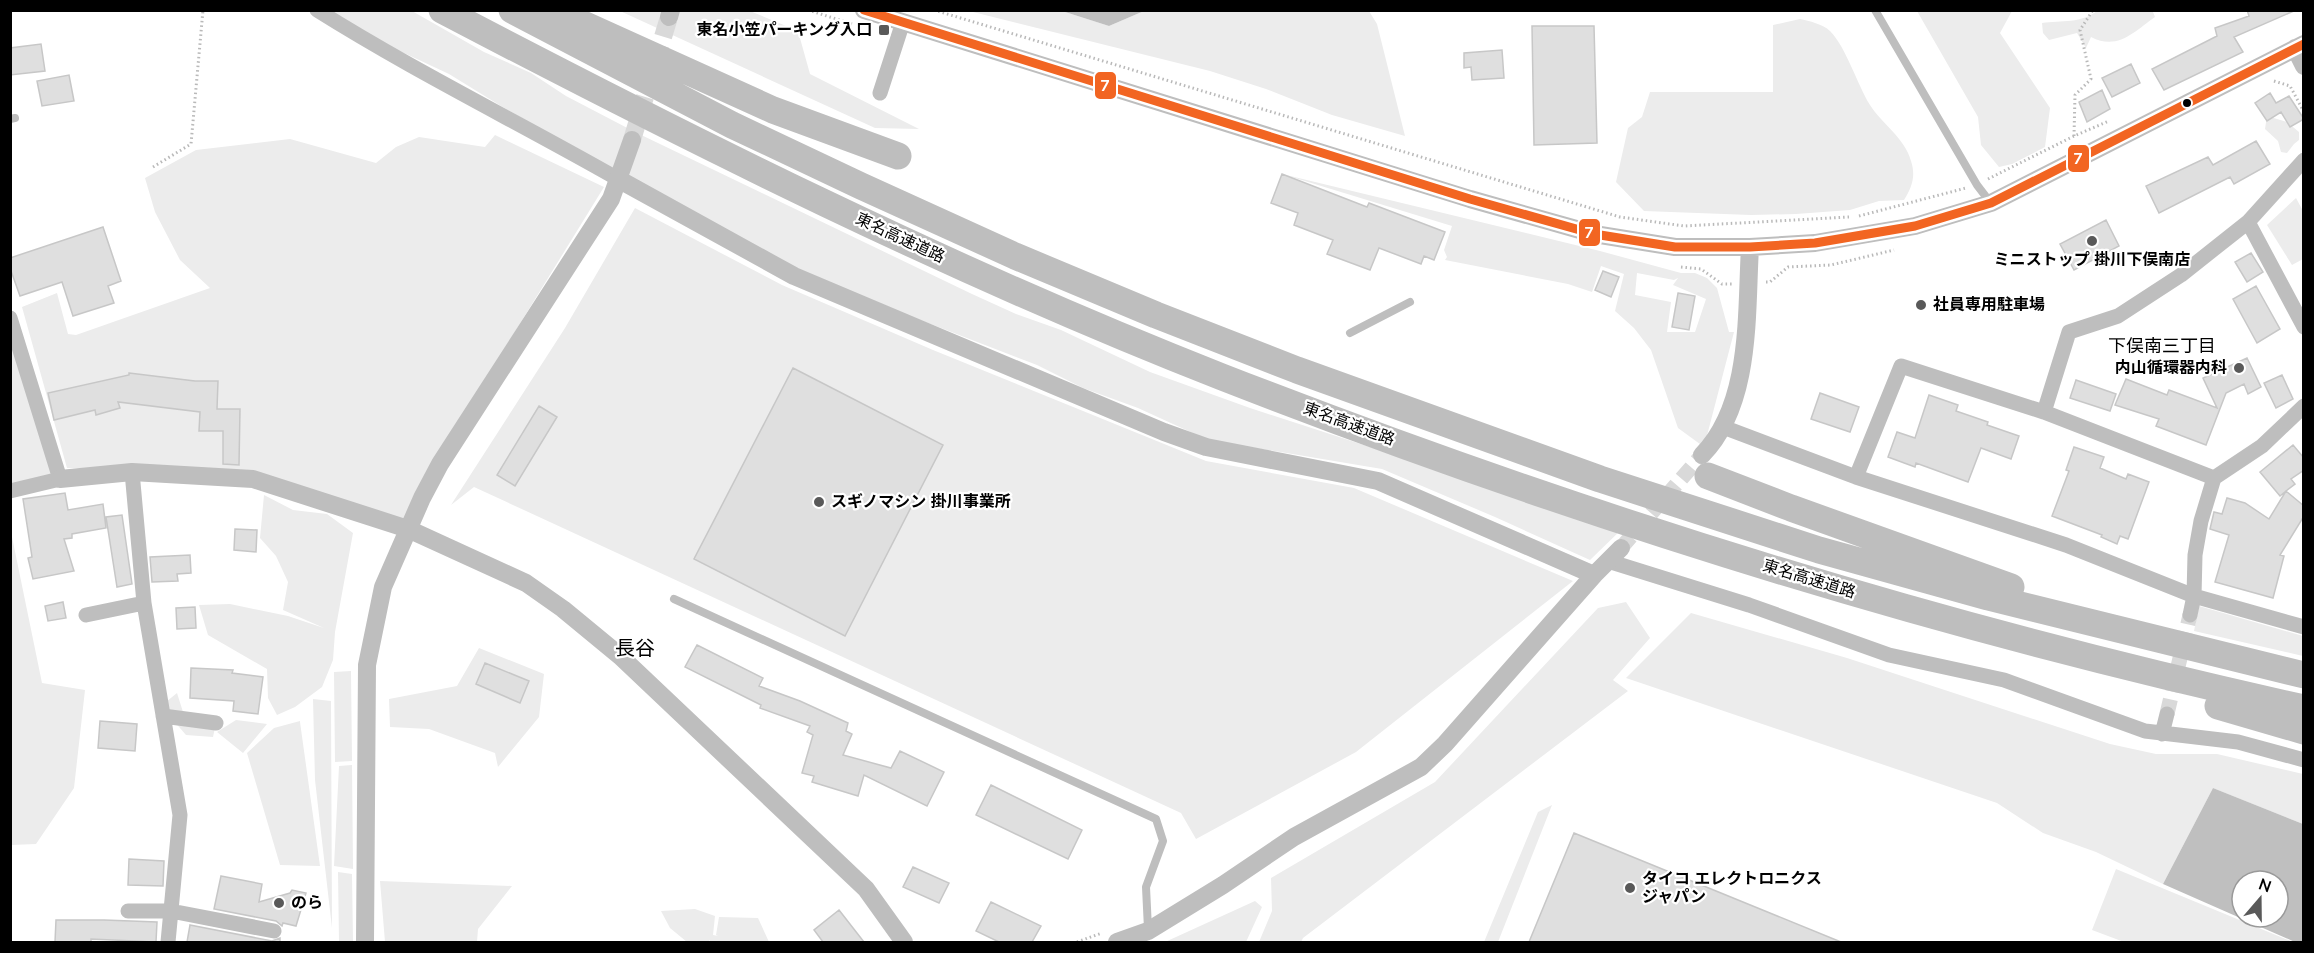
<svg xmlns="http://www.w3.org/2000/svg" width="2314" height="953" viewBox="0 0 2314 953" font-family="'Nunito Sans','Noto Sans JP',sans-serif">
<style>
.green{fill:#ececec;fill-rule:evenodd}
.water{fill:#bfbfbf;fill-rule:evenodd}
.building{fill:#dfdfdf;stroke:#c7c7c7;stroke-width:1.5}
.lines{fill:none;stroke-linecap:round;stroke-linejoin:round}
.minor-tunnel{stroke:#d9d9d9;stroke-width:15;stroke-dasharray:15 8;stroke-linecap:butt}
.tertiary-tunnel{stroke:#d9d9d9;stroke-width:18;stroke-dasharray:18 9;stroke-linecap:butt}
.path{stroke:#b9b9b9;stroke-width:3;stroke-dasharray:1.5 3;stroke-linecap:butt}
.service{stroke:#bebebe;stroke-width:8}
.minor{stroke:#bebebe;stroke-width:15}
.tertiary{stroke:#bebebe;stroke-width:18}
.motorway{stroke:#bebebe;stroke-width:27}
.bus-1-casing{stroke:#fff;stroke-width:14}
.bus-1{stroke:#f26522;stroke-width:9}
.poi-dot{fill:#595959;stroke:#fff;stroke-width:2}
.bus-dot{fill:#000;stroke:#fff;stroke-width:2}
.labels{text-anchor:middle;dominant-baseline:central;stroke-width:4.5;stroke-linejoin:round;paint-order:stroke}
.poi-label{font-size:16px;font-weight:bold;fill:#000;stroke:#fff;text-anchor:start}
.street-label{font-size:16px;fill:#000;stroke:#fff}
.neighbourhood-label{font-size:18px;fill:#000;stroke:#fff}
.quarter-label{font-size:20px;fill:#000;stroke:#fff}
.line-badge{stroke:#fff;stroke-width:2}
.badge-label{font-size:16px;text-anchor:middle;font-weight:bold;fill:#fff}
</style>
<rect width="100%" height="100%" fill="#fff"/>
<path class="green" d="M2098,10H2165V11L2153,12L2155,17C2135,31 2118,51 2091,37L2086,48L2077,33L2049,40L2043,33L2042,23C2061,20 2082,24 2098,10Z
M323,11H412L484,52L531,73L566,96L635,132L972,294L1016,314L1061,330L1150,372L1250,408L1622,529L1590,560L1495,517L1382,469L1208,440L1138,408L1083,388L1037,365L840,289L797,277L501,106L449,74L372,38Z
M620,11H750L798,31L810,74L919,129L875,128Z
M969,11H1062L1109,26L1144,11H1369L1377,24L1405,136L1332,115L1266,89L1210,71Z
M1917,11H2012L2000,33L2050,108L2045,147L2012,164L1999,167L1981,145L1978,117Z
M1800,19C1809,21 1823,24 1830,31C1846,47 1857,84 1870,105C1882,124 1905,138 1911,161C1916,176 1912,187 1904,200L1879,201L1850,210L1796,214L1751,215L1644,211L1616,182L1628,128L1642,117L1650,92H1773V25Z
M2267,116L2287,122L2299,132V140L2294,144L2287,153L2281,152L2278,141L2265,129Z
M495,135L604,187L417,491L404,521L203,469L67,468L22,307L57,293L68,334L76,335L210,288L180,260L155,212L145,178L196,150L290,139L376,163L396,147L419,137L485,147Z
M1282,174L1600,251L1681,273H1695L1707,278L1717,288L1729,332H1734L1704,447L1678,428L1651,350L1634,328L1615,311L1624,274L1601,266L1592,292L1568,284L1445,260L1447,257L1444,250L1452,226ZM1637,273L1674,280L1678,278L1673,285L1706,299L1695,332H1667L1671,302L1635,295Z
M2296,198L2303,211V259L2292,265L2267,225Z
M635,208L782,285L933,350L1206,461L1354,488L1573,581L1356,752L1196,839L1181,813L474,487L451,505L565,328Z
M10,337L53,475L10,484Z
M264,495L293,510L327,514L353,533L335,632L333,660L322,687L295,707L277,715L268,698L267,669L208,635L199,605L230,604L288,616L324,628L283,610L288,582L276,556L260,538Z
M11,532L42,683L85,690L74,788L36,844L11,845Z
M1626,602L1650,638L1613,680L1628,691L1303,938L1301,942H1259L1272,911L1271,878L1435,782L1598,608Z
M2199,606L2303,636V656L2194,631Z
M1691,613L1847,658L2110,744L2156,754H2217L2303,774V824L2213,788L2163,884L2096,852L2043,833L1997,803L1626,678Z
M479,648L544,674L539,717L498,767L495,753L429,729L390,727L389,699L457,686Z
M351,671L352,761L335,762L334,672Z
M177,693L183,712L216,723L213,737L186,735L161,706Z
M313,699L331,701L332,928L315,780Z
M236,720L267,724L243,753L217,732Z
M300,721V722L320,866L280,865L247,753L274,728Z
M352,765L353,869L334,866L339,766Z
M1552,805L1498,942H1484L1538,812Z
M2116,869L2293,942H2124L2092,930Z
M338,872L352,874L353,942H339Z
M380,881L512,886L478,929L477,942H385Z
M1255,901L1262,907L1246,942H1165Z
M695,909L715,916L713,935L718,936L716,935L719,917L758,918L769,942H710V940L708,942H687L670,928L661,911Z"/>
<path class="water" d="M1062,11H1144L1109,26Z
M2213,788L2303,824V942H2295L2163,884ZM2242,881H2278V917H2242Z"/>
<path class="building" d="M2247,10H2296L2234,37L2243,52L2164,90L2152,69L2217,36L2215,28L2249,16Z
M1532,26H1594L1597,143L1534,145Z
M41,44L45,71L10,75V48Z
M1502,50L1504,78L1472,80L1471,67L1464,68V53Z
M2131,64L2140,83L2112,97L2102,78Z
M69,75L74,101L42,106L37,81Z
M2102,90L2110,109L2087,122L2079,102Z
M2270,93L2276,103L2289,96L2304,119L2290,127L2281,112L2267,121L2255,103Z
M2256,141L2270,164L2234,184L2230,177L2159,213L2146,186L2208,157L2213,165Z
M1282,174L1367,207L1369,203L1445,232L1434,260L1424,256L1421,264L1379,248L1370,270L1327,254L1333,240L1294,225L1298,213L1271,203Z
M2106,220L2119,246L2074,270L2060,244Z
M103,227L121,281L108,286L114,303L73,316L62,282L20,296L10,268V258Z
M2251,253L2263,272L2247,282L2235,262Z
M1603,271L1619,277L1611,297L1595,290Z
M2256,286L2280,329L2257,343L2233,299Z
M1678,293L1695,296L1689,330L1672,327Z
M2247,358L2261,387L2248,394L2244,384L2226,393L2206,445L2156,426L2159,419L2115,405L2126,379L2167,395L2169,390L2217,408L2203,378Z
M793,368L943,445L845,636L694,559Z
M129,373L195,381H218L217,409H240L239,465L223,464V431H199L200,412L118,402L120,408L96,415L95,410L54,420L48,393L129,375Z
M2282,375L2293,399L2276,408L2264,383Z
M2076,380L2116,394L2110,411L2070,398Z
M1820,393L1859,407L1850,432L1811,419Z
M1929,395L1958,405L1956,411L1988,422L1987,425L2019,436L2011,459L1981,448L1968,482L1916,463L1915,467L1888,457L1897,432L1915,438Z
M539,406L557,417L515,486L497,475Z
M2293,445L2304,458V470L2291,479L2295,484L2286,491L2304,506V516L2280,555L2284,556L2273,598L2215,582L2229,535L2210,529L2214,512L2222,514L2227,498L2245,503L2269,519L2286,491L2280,496L2260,472Z
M2074,447L2104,457L2100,468L2126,479L2128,474L2149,482L2128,539L2120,536L2117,544L2101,537L2102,535L2052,516L2069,471L2066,470Z
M65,493L68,510L103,504L106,528L72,534V538L64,539L74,571L33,579L28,558L32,557L23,499Z
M122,515L132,584L117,587L106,517Z
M235,529L257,530L256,552L234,550Z
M190,555L191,573L177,574L178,581L152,582L150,557Z
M63,602L66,618L48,621L45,606Z
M195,607L196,628L177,629L176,608Z
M697,645L763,678L759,686L800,701L848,723L846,731L852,734L843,755L891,768L900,751L944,772L927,806L864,775L858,796L812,782L814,776L802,773L813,735L807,732L810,726L760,708L761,705L685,667Z
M485,663L529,681L520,703L476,684Z
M191,668L233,670L232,673L263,677L258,714L233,711L234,701L190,698Z
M100,721L137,724L135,751L98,748Z
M991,785L1082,830L1068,859L976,815Z
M1574,833L1841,942H1529Z
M129,859L164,861L163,886L128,885Z
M913,867L949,883L939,903L903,887Z
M221,876L262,884L259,902L290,893L292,890L306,893L296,926L283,923L282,926L276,921L214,909Z
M991,902L1041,926L1032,942H999L976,931Z
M839,910L864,942H823L814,930Z
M56,920H104L157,922L156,942L91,939V942H55Z
M190,925L272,941L280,938V942H187Z"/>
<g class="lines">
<path class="minor-tunnel" d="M1621,548L1702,455
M2167,714L2190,615"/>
<path class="tertiary-tunnel" d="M632,140L669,17"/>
<path class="path" d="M808,10L852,24
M934,10L1620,217L1684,226L1849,217
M2274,81L2290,86L2304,112
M2074,136L2075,95L2091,79L2080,30L2093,10
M153,167L191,144L203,10
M1988,179L2074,136L2109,121
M1859,216L1966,188
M1681,267L1701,269L1722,284H1733
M1766,282H1770L1788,267L1831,265L1894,250
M1077,942L1102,933"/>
<path class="service" d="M1875,10L1977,185L1990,202
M10,119L15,118
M1350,333L1410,302
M674,599L1156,819L1163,841L1146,887L1148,929"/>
<path class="minor" d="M317,10C414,71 518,122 618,179
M880,93L903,22
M2248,222L2304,327
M10,318L60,479L10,491
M2044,412L2069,332L2118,316L2181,275L2248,222L2304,160
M1723,427L1856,477L2066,545L2194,596L2304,627
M132,472L144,603L180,815L168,942
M1856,477L1901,366L2044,412L2214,478
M1608,561L1749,605L1889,655L2004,680L2145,731L2238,742L2304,760
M86,615L144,603
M2190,615L2194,596L2195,555L2201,521L2214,478L2262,446L2304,406
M163,716L216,723
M2162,734L2167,714
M128,911H171L274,931"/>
<path class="tertiary" d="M864,10L1470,199L1594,234L1675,247H1750L1815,243L1915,226L1991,203L2304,44
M669,17L671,10
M2295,48L2304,66
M618,179L794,276L1164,432L1206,447L1378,481L1594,575
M1702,455C1752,404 1746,314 1750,247
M60,479L132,472L253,479L408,529L526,583L563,609L620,656L866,889L904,942
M365,942L367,665L383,587L422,498L440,464L611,199L632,140
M1117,942L1148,931L1223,885L1294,837L1421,767L1445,744L1594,575L1621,548"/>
<path class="motorway" d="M442,10C696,143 954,272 1222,377C1573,514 1935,627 2304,708
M512,10L732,125L861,186L1015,256L1156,315L1297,370L1600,479L1819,550L1988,597L2304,675
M552,10L773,110L898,156
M1708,476L1791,508L2011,587
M2218,706L2304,731"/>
<g class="bus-1-casing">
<path id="bus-1" d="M864,10L1470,199L1594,234L1675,247H1750L1815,243L1915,226L1991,203L2304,44"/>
</g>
<use href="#bus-1" class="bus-1"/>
</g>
<g class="poi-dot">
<rect x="878" y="24" width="12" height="12" rx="3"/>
<circle cx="2092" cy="241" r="6"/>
<circle cx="1921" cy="305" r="6"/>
<circle cx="2239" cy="368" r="6"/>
<circle cx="819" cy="502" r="6"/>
<circle cx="1630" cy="888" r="6"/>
<circle cx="279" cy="903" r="6"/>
</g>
<circle class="bus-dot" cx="2187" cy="103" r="5"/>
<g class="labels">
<g class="poi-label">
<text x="872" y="30" text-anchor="end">東名小笠パーキング入口</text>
<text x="2092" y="260" text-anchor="middle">ミニストップ 掛川下俣南店</text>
<text x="1933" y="305">社員専用駐車場</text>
<text x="2227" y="368" text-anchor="end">内山循環器内科</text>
<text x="831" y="502">スギノマシン 掛川事業所</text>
<text x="1642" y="879">タイコ エレクトロニクス<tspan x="1642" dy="18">ジャパン</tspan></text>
<text x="291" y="903">のら</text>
</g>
<g class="street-label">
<text transform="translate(900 238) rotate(25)">東名高速道路</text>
<text transform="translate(1349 424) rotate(20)">東名高速道路</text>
<text transform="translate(1809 579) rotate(17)">東名高速道路</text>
</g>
<g class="neighbourhood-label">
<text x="2162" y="346">下俣南三丁目</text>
</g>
<g class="quarter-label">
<text x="635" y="648">長谷</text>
</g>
</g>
<g class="line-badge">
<rect x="1094" y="71" width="23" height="29" rx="6" fill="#f26522"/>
<rect x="2067" y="144" width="23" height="29" rx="6" fill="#f26522"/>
<rect x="1578" y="218" width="23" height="29" rx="6" fill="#f26522"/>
</g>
<g class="badge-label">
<text x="1105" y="91">7</text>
<text x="2078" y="164">7</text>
<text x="1589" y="238">7</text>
</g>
<rect width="2314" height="953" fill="none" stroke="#000000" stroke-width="24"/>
<g transform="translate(2260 899) rotate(20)"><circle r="28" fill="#ffffff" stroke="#999999" stroke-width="1.5"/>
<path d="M0-4.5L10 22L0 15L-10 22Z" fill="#595959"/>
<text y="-9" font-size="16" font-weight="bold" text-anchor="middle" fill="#000000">N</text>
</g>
</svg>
